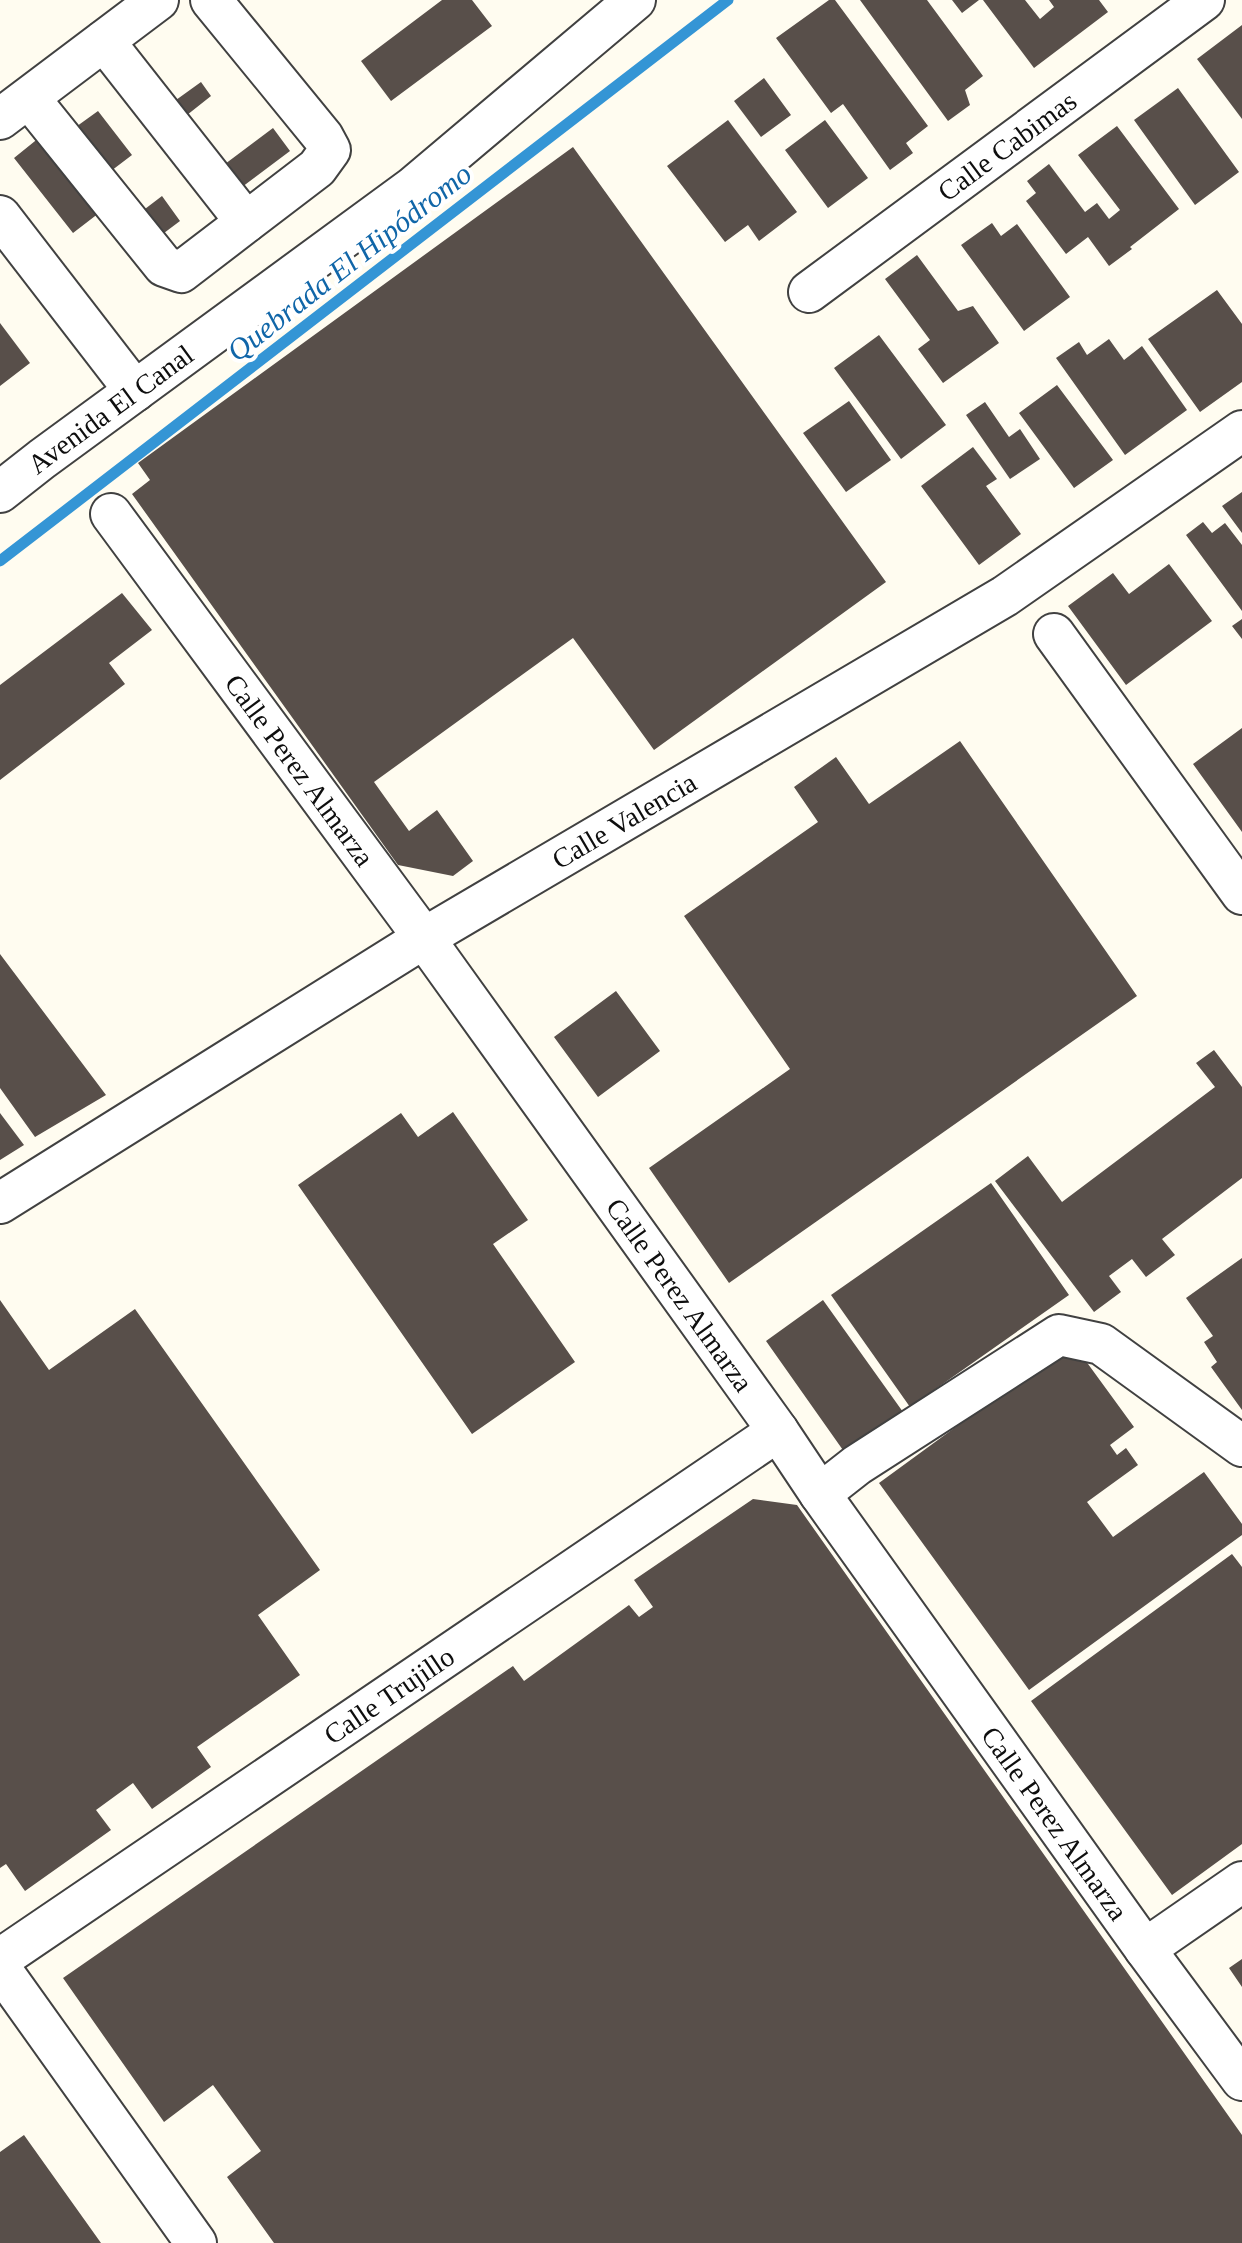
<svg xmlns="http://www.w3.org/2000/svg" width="1242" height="2243" viewBox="0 0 1242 2243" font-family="Georgia,serif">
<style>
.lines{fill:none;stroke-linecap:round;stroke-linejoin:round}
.stream{stroke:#3495d5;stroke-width:11}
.building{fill:#584f4a}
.minor-casing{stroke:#414141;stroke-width:44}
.minor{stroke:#fff;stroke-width:40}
.labels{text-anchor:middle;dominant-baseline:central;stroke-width:8;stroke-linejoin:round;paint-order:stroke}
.street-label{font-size:28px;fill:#0e0e0e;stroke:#fff}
.water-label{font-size:30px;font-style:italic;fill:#1066a8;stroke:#fff}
</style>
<rect width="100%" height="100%" fill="#fffcf0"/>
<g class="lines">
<path class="stream" d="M0,561L728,0"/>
</g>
<path class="building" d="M442,0H472L492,26L391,101L361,61Z
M829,0H835L928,126L906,143L913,153L890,170L843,104L831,113L776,38Z
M860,0H927L983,76L965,90L970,105L948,121Z
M952,0H979L962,13Z
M983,0H1025L1040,19L1054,7L1049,0H1099L1108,12L1034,68Z
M1242,25V119L1197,59Z
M764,78L791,115L761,137L734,101Z
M201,82L211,96L187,115L176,100Z
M1178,88L1239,172L1195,205L1134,120Z
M98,111L132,155L107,174L73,129Z
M728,120L797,212L759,241L748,225L725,242L667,166Z
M825,120L868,178L828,208L785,150Z
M1117,126L1179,209L1130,247L1132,249L1109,266L1088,237L1066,254L1026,201L1036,193L1027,181L1049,164L1085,212L1097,203L1109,219L1120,210L1078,155Z
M273,128L290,151L242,187L225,164Z
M40,137L99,213L73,233L14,158Z
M573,147L886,582L654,750L573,638L374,782L409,831L437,810L473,861L453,876L398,865L132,494L150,480L138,463Z
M162,196L180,221L160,236L141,212Z
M992,223L1001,236L1017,224L1070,297L1024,331L961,245Z
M917,255L958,311L973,306L999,343L943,383L918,349L930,340L885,279Z
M1217,290L1242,324V382L1200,412L1148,339Z
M0,323L30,363L0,386Z
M879,335L946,425L901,459L834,368Z
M1109,339L1124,360L1142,346L1187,410L1125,455L1056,358L1079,342L1087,355Z
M1057,385L1113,460L1074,488L1019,413Z
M849,401L891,460L846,492L803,433Z
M985,402L1009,437L1020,429L1040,459L1010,479L966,415Z
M973,447L997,479L986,486L1021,534L979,565L921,486Z
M1242,492V533L1222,506Z
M1203,522L1212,533L1225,523L1242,545V611L1186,535Z
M1169,564L1212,621L1126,685L1068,606L1113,573L1129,594Z
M122,593L152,630L109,663L125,684L0,780V685Z
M1242,619V639L1232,626Z
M1242,728V832L1193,764Z
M960,741L1137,996L729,1283L649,1168L790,1069L684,916L818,822L794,787L836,757L869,804Z
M0,954L106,1095L35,1137L0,1088Z
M616,991L660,1051L598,1097L554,1037Z
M1214,1050L1242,1087V1178L1162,1239L1175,1255L1146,1277L1132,1259L1109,1276L1121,1292L1094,1312L995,1181L1028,1156L1062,1202L1215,1087L1196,1063Z
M453,1112L528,1220L493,1244L575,1362L472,1434L298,1185L401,1113L418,1137Z
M0,1113L24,1145L0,1160Z
M991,1183L1069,1295L910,1407L831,1295Z
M1242,1258V1410L1211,1367L1217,1362L1204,1342L1213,1336L1186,1298Z
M0,1300L49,1370L135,1309L320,1570L258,1615L300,1675L197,1747L211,1767L152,1809L133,1783L96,1810L111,1830L25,1891L6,1864L0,1868Z
M823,1300L903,1412L845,1453L766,1341Z
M1072,1342L1134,1427L1110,1445L1117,1455L1126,1448L1138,1465L1087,1502L1113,1537L1204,1472L1242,1524V1535L1029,1690L879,1483Z
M753,1499L797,1505L1242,2135V2243H274L227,2177L261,2151L213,2085L164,2122L63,1978L513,1666L524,1681L629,1605L639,1617L653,1607L634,1580Z
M1232,1554L1242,1567V1844L1172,1895L1031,1701Z
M1242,1959V1987L1229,1968Z
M24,2135L101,2243H0V2152Z"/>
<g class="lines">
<g class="minor-casing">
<g id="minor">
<path d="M104,41L246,222"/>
<path d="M29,98L164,266L181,272L317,168L330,150L323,137L211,0"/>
<path d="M0,119L158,0"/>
<path d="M0,216L135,391"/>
<path id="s1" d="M809,292L1204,0"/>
<path id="s2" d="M0,492L42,459L412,188L635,0"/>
<path id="s3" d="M111,514L424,938L778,1431L820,1494L1145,1949L1242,2080"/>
<path d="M1054,634L1242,894"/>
<path id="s4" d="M0,1203L424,938L1005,596L1242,431"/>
<path d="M820,1494L857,1465L1059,1335L1101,1344L1242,1446"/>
<path d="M1145,1949L1242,1882"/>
<path id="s5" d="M0,1959L778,1431"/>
<path d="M0,1968L196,2243"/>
</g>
</g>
<use href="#minor" class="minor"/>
</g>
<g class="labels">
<g class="street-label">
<text stroke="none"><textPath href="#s1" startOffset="246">Calle Cabimas</textPath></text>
<text stroke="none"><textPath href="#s2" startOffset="138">Avenida El Canal</textPath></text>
<text stroke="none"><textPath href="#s3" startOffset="318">Calle Perez Almarza</textPath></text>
<text stroke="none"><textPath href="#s4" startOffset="732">Calle Valencia</textPath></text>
<text stroke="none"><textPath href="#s3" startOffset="966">Calle Perez Almarza</textPath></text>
<text stroke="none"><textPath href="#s5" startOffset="470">Calle Trujillo</textPath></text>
<text stroke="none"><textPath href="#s3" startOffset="1614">Calle Perez Almarza</textPath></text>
</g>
<g class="water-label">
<text transform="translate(349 262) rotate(-38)">Quebrada El Hipódromo</text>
</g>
</g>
</svg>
